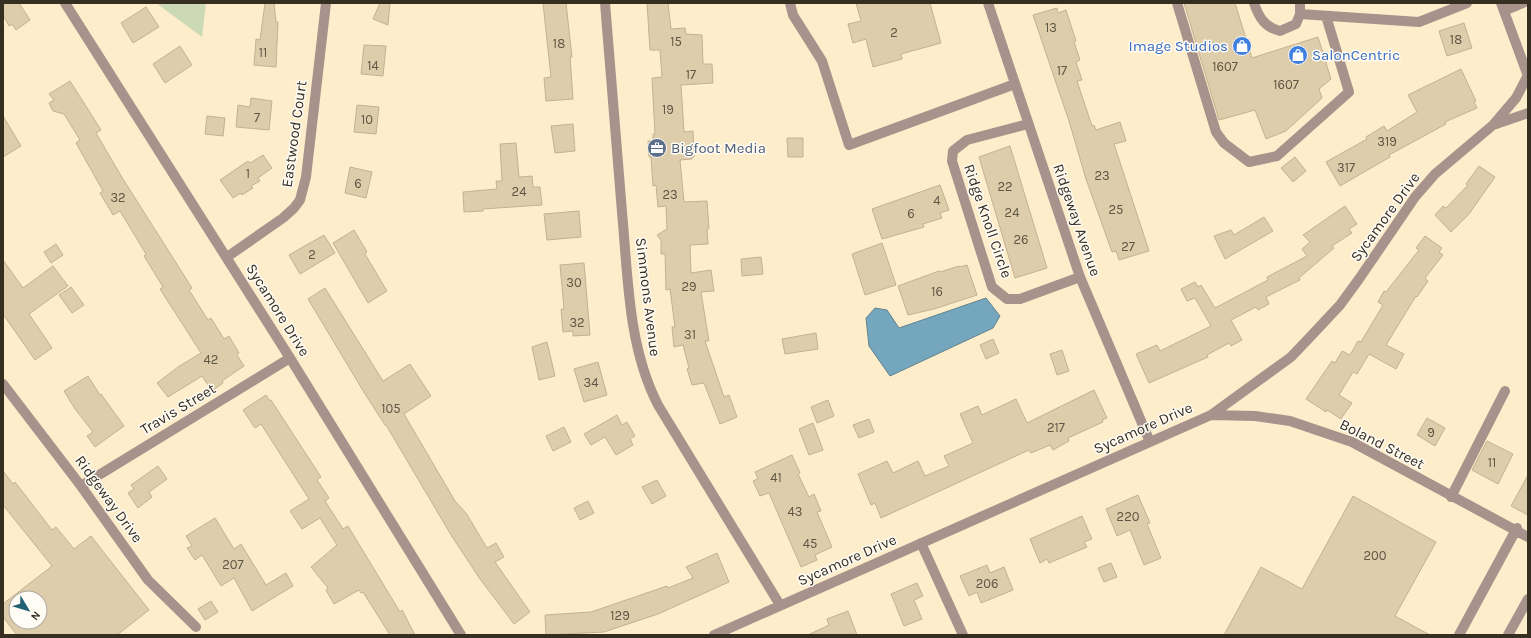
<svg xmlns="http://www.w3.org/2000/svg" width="1531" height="638" viewBox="0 0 1531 638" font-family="Karla,sans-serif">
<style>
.green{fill:#ccd9b5}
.water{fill:#74a7bd;stroke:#61838e}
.building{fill:#decdab;stroke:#c3b291;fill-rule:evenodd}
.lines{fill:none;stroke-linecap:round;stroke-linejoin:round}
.minor{stroke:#a8928c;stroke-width:10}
.labels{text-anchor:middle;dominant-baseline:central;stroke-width:3;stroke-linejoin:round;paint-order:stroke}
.number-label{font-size:13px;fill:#5f5644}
.shop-label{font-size:15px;fill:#366cbe;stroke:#fffbf5;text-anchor:end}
.street-label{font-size:15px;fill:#352e21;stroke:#fffbf5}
.service-label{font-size:15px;fill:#4e5e75;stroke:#fffbf5;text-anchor:start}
</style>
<rect width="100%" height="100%" fill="#feedca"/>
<path class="green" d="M156,3H206L202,37Z"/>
<path class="water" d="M986,298L1000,316L993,328L890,376L869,346L866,318L875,308L887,310L899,328Z"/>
<path class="building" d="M3,3H19L30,20L16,30L12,24L9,26L3,15Z
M265,3H274L276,22H278L276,67L254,65L256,39L260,40Z
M380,3H390L388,25L373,19Z
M543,3H566L572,57H570L573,99L546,101L544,78L551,77Z
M647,3H668L671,29L685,28L686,34L702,35L703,64H712L713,83L681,85L684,132L693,131L694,157H692V159L680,160L684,202L707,201L709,229H707L708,244L690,245L691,273L711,270L714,291L701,292L709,341H705L724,397L729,395L737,417L720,424L704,383L692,385L687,369L689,368L683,345L674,347L672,327H675L670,289L666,290L665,254H661V240L657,235L667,229L666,206L658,207L656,185L653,186L651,157H649L648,141H653V134H655L652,78L662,77L660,50H650Z
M856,3H930L941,43L901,54L902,59L873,67L866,39L853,43L848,24L861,21Z
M1184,3H1235L1252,58L1318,37L1331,79L1319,89L1322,98L1286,131L1266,139L1255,110L1219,120Z
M146,7L159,27L133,43L121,23Z
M1057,8L1058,13L1066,10L1076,41L1074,42L1080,60L1076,62L1082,80L1077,81L1092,126L1094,125L1096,130L1120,122L1126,141L1114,144L1149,251L1119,260L1116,251L1112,252L1086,179L1069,121L1033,15Z
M1464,23L1472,48L1447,56L1439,31Z
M364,45L386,46L383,76L361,74Z
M180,46L192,65L165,83L153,64Z
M1461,69L1476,101L1474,102L1477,108L1445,122L1446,124L1389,155L1390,157L1340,186L1326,162L1367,139L1366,137L1384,126L1387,131L1417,112L1408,95Z
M70,81L101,130L96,133L123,179L192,288L189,290L208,320L211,318L224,339L229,336L239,353L237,355L244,366L222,381L223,383L212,391L202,376L168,397L157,383L178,367L201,353L160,289L163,287L144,256L146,254L120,211L113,215L100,193L103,191L76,143L80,140L64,114L53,111L49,103L54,100L49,94Z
M251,98L272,101L269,130L236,127L238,105L250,107Z
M357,105L379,107L376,134L354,132Z
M3,116L21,146L3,157Z
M207,116L225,118L223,136L205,134Z
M573,124L575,151L555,153L551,126Z
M787,138H803V157H788Z
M516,143L519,177L532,176L533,187H540L542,205L483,209V211L464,212L463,192L497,189L496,181H502L500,144Z
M1010,146L1047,268L1015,278L979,157Z
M263,155L272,168L258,178L260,181L251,186L253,188L242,195L241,193L233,198L220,180L248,161L250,163Z
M1295,157L1306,171L1293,182L1281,168Z
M1479,166L1495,177L1469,214L1451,232L1435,215L1443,206L1446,208L1468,185L1466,184Z
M350,167L372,172L366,198L345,193Z
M940,185L949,210L940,213L942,218L923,224L924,227L882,239L872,209Z
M1345,206L1357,224L1349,229L1352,233L1332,246L1334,248L1299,278L1300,280L1266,297L1269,304L1258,310L1256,307L1231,320L1242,340L1231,346L1229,343L1207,355L1208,357L1149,383L1136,354L1157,345L1160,351L1211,326L1195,298L1187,301L1181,289L1195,282L1198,287L1201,285L1215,308L1268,280L1267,277L1307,256L1302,249L1310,242L1303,235Z
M579,211L581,237L547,240L544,214Z
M1264,217L1273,231L1225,259L1214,236L1231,230L1234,235Z
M354,230L367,252L365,254L387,291L368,303L333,243Z
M324,235L335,253L300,274L289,255Z
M1425,236L1442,248L1439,252L1443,255L1425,278L1428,281L1417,297L1416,296L1386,345L1404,354L1396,369L1369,354L1357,374L1353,372L1339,395L1352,403L1341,419L1327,410L1326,412L1306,399L1332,361L1335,363L1342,351L1350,355L1358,341L1361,342L1383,305L1378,302L1384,291L1386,292L1419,250L1416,248Z
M882,243L896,285L865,295L852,254Z
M56,244L63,255L51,263L44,252Z
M761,257L763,274L742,276L741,259Z
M3,260L23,288L53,266L68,286L29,314L52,348L35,360L3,314Z
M584,263L590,335L573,336V331L563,332L561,309H564L560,265Z
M967,265L977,295L934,309L908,315L898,286L939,271L940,272L959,266V267Z
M71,287L84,305L72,313L59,295Z
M325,288L383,381L410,364L431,396L404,414L455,501L466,513L487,548L496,543L504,557L495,562L530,612L514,624L480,579L451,535L386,425H385L365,394L308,299Z
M816,333L818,349L785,354L782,339Z
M993,339L999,353L986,359L980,345Z
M547,342L555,376L539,380L532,347Z
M1062,350L1069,371L1057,375L1050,354Z
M598,362L607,395L584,402L574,369Z
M88,376L100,395L101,394L124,426L95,447L87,436L93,432L75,409L64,391Z
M1094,390L1107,418L1102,420L1103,422L1068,438L1069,441L1053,450L1050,445L1031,453L1029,450L881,518L875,503L871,505L858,474L887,461L893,473L918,461L925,476L949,466L944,456L973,443L960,414L978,406L982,415L1016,399L1027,423Z
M266,395L269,400H271L321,477L317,480L329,498L325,501L343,529L348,526L400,612L402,610L415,635H390L363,592L361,593L359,590L334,604L326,590L328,588L311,567L337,545L320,518L302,529L290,511L309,499L261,424L255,428L243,410Z
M828,400L834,416L817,423L811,407Z
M617,415L622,425L627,422L635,436L630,439L633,445L616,455L605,437L591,445L584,434Z
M1427,418L1445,428L1435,446L1417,435Z
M869,419L874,432L859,438L853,425Z
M813,423L823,450L809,455L799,429Z
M564,427L571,442L553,451L546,436Z
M1487,441L1513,454L1498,484L1472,470Z
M792,455L800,473L798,474L809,497L814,494L821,511L817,512L832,547L815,555L817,560L801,567L769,493L760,496L753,481L758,479L755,472Z
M158,466L167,479L149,492L152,497L138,508L128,493L134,489L131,485Z
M3,471L13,484L15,482L52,530L56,527L74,549L91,536L149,610L117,635H17L3,617V604L52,566L3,505ZM16,598H40V622H16Z
M1528,475V515L1511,506Z
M657,480L666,496L652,504L642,487Z
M1138,495L1150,523L1147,524L1161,558L1144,565L1130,530L1117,536L1106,509Z
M1353,496L1436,542L1395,616L1430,635H1224L1261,567L1302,589Z
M588,501L594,513L580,520L574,508Z
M1082,516L1092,539L1084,542L1087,547L1049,563L1047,559L1040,563L1030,539Z
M215,518L234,549L241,544L266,585L286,573L293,586L252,611L234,578L221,586L202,555L195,560L187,548L192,546L186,536Z
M717,553L729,582L658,614L604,632L546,635L545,615L591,612L667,586L668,588L693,578L686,567Z
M1111,563L1117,577L1104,582L1098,568Z
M987,565L990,573L1004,567L1013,590L981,603L977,592L969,596L960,576Z
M917,583L923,596L914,600L922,619L904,626L891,594Z
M211,601L218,612L205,620L198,609Z
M848,611L857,635H808L829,625L827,619Z"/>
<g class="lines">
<path class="minor" d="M65,3L290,358L461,635
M605,3C611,73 616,142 622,212C628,277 628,347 658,405L780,605
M790,3L793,15L822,61L849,145L1015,84
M988,3L1080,277L1150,442
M1177,3L1216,132L1224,143L1249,162L1277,156L1349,92L1326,16
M1254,3C1259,18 1265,27 1280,31L1296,24L1300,14V3
M1501,3L1528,76
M1504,11L1523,3
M1300,14L1419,22L1467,3
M1028,124L967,140L953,151L952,161L992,287L1007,299H1020L1080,277
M1493,125L1528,113
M227,257L283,218L294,208L300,200L306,177L326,3
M3,384L81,486L148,580L196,627
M1211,415L1255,416L1290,421L1352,442L1528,537
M81,486L290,358
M1451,497L1505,391
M921,543L963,635
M714,635L1211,415L1291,357L1311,336L1340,305L1359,279L1415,197L1435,174L1493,125L1516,98L1528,75
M1459,635L1517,528
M1508,635L1528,599"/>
</g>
<defs>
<g id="shop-disc" transform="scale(1)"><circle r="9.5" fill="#3f7fe0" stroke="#fffbf5"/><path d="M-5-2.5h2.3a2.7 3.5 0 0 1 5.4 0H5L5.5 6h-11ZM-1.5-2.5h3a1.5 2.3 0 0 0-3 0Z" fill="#fff"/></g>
<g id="office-disc" transform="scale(1)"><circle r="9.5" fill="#5c6f8a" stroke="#fffbf5"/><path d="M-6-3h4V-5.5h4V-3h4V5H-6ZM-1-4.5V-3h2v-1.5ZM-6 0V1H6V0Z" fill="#fff"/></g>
</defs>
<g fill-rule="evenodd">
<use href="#shop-disc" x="1242" y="46"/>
<use href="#shop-disc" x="1298" y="55"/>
<use href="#office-disc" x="657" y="148"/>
</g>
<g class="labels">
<g class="number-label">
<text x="1051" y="27">13</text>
<text x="894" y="32">2</text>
<text x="1456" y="39">18</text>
<text x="676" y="41">15</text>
<text x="559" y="43">18</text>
<text x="263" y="52">11</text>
<text x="373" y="65">14</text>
<text x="1225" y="66">1607</text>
<text x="1062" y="70">17</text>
<text x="691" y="74">17</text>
<text x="1286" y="84">1607</text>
<text x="668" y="109">19</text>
<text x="257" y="117">7</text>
<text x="367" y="119">10</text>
<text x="1387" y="141">319</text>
<text x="1346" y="167">317</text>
<text x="248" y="173">1</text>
<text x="1102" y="175">23</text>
<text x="358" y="183">6</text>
<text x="1005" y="186">22</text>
<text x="519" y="191">24</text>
<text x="670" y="194">23</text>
<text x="118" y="197">32</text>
<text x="937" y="200">4</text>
<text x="1116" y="209">25</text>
<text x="1012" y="212">24</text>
<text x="911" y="213">6</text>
<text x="1021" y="239">26</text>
<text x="1128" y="246">27</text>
<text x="312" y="254">2</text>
<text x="574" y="282">30</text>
<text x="689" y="286">29</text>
<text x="937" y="291">16</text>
<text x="577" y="322">32</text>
<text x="690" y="334">31</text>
<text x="211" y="359">42</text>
<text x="591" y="382">34</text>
<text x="391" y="408">105</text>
<text x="1056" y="427">217</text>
<text x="1431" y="432">9</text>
<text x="1492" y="462">11</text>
<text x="776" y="477">41</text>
<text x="795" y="511">43</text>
<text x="1128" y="516">220</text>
<text x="810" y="543">45</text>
<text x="1375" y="555">200</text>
<text x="233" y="564">207</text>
<text x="987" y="583">206</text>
<text x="620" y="615">129</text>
</g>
<g class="shop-label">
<text x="1228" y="46">Image Studios</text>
<text x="1312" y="55" text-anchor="start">SalonCentric</text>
</g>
<g class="street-label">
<text transform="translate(294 134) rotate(-82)">Eastwood Court</text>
<text transform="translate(1385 217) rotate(-54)">Sycamore Drive</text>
<text transform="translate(1077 220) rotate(71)">Ridgeway Avenue</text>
<text transform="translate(988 221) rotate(71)">Ridge Knoll Circle</text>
<text transform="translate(648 297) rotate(83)">Simmons Avenue</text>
<text transform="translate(278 310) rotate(58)">Sycamore Drive</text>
<text transform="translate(178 409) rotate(-31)">Travis Street</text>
<text transform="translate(1143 428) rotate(-24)">Sycamore Drive</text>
<text transform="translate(1382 444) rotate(27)">Boland Street</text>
<text transform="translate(109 499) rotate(54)">Ridgeway Drive</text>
<text transform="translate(847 560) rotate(-24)">Sycamore Drive</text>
</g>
<g class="service-label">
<text x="671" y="148">Bigfoot Media</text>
</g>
</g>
<rect width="1531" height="638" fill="none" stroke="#352e21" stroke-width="8"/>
<g transform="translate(28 610) rotate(128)"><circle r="19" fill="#fffbf5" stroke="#aea9a0"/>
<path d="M0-3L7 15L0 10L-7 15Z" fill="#216176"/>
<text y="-6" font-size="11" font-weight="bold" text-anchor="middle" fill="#352e21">N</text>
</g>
</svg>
